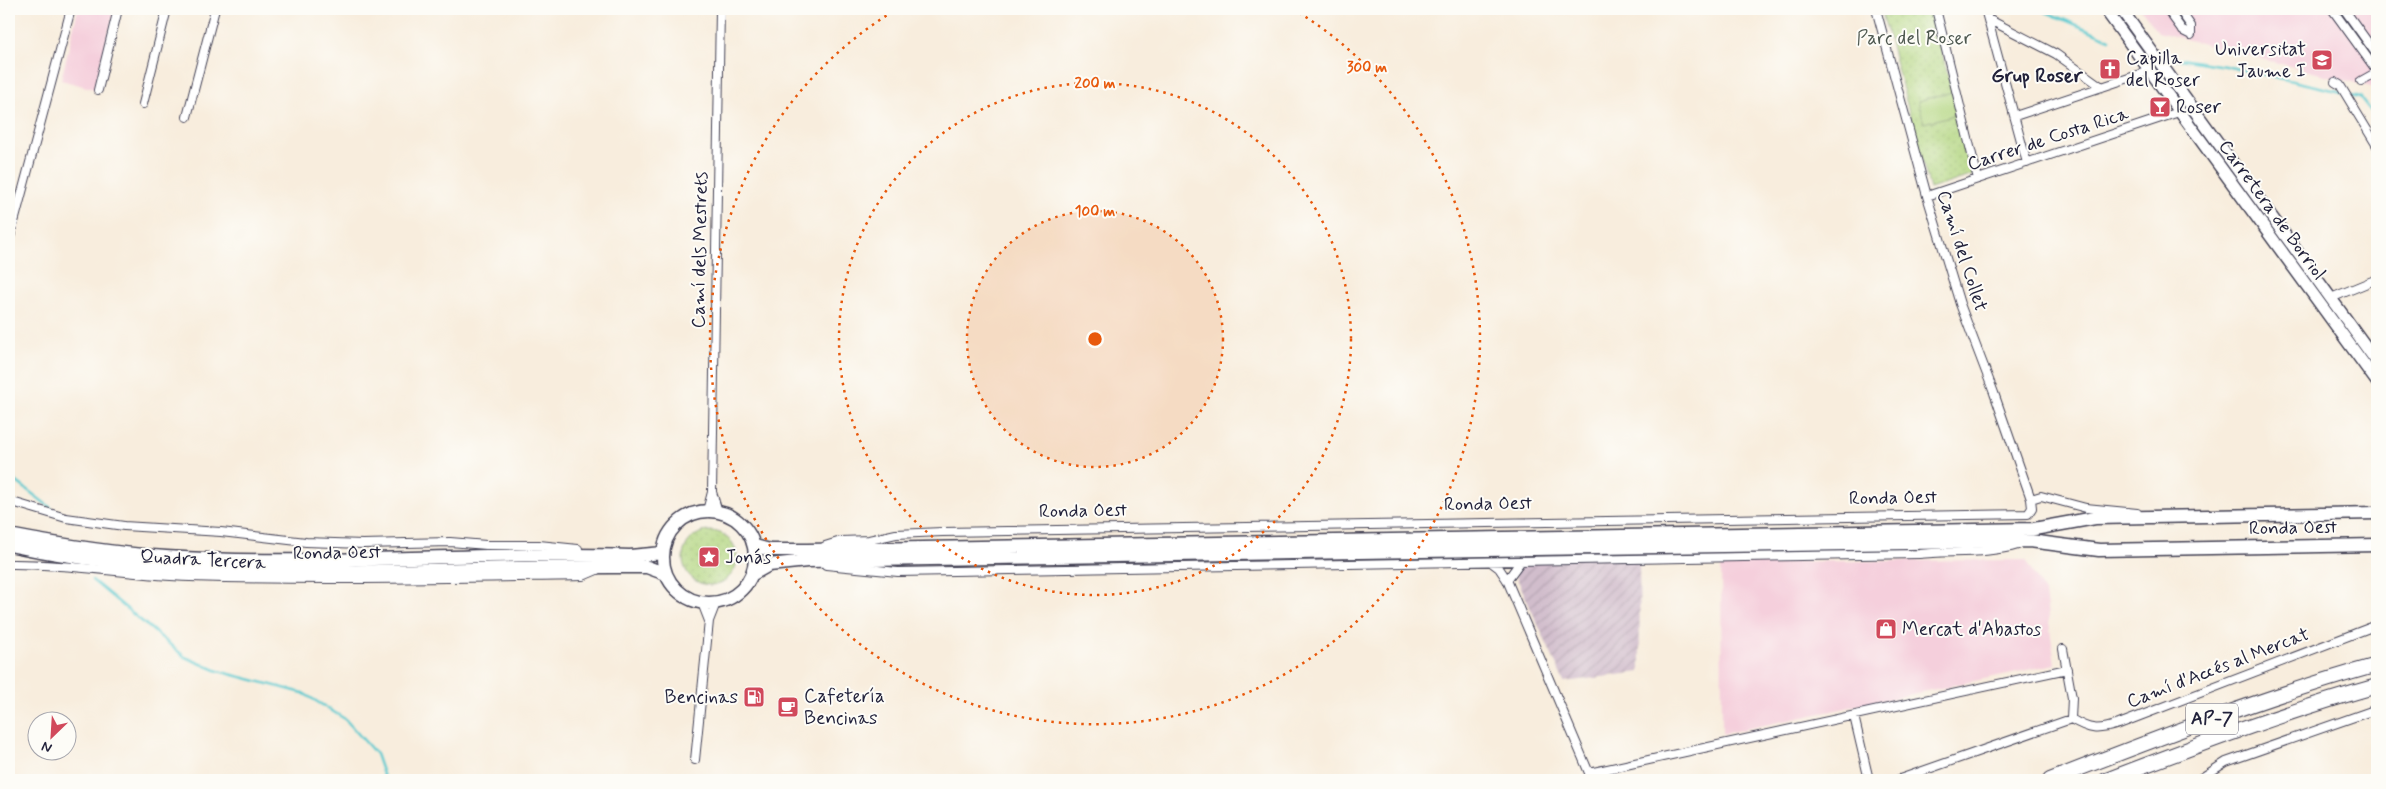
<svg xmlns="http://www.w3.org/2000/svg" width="2386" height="789" viewBox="0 0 2386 789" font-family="Mynerve,sans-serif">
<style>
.built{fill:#f5cfdc}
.industrial{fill:url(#industrial-furrows)}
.green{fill:url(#green-dots);stroke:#697b5c}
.pitch{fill:#b0d47d;stroke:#697b5c}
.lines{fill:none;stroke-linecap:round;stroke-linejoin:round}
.stream{stroke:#5dcad0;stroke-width:2.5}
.street-casing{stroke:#424053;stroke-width:10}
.secondary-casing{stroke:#424053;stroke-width:14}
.primary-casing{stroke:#424053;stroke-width:15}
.highway-casing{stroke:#424053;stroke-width:16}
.street{stroke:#fff;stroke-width:8}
.secondary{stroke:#fff;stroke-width:11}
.primary{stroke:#fff;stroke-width:12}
.highway{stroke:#fff;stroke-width:14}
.ring{fill:none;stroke:#e8590c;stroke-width:2.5;stroke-dasharray:2.5 5}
.labels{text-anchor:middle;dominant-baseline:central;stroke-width:4;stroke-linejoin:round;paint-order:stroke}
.shield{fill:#fdfcf7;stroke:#646373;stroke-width:1}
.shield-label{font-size:18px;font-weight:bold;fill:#22223b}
.park-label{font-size:19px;fill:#4d574f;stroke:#fdfcf7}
.poi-label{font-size:19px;fill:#22223b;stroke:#fdfcf7;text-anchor:start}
.street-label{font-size:19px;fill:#22223b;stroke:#fdfcf7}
.neighbourhood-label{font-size:20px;font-weight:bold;fill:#22223b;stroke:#fdfcf7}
.centre{fill:#e8590c;stroke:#fdfcf7;stroke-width:2.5}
.ring-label{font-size:15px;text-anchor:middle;font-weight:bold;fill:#e8590c;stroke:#fdfcf7;stroke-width:4;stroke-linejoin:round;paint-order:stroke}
</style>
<defs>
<pattern id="industrial-furrows" width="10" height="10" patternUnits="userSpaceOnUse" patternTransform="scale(1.25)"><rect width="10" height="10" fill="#d1bdcc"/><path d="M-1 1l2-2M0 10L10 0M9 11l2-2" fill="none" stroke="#b3a2b0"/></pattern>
<pattern id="green-dots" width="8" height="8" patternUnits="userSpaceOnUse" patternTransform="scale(1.25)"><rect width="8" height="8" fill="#b0d47d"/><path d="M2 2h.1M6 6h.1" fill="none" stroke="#97b66d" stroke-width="1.8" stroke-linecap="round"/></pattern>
</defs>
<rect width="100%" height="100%" fill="#fdfcf7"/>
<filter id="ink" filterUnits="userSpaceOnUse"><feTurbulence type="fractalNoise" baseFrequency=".02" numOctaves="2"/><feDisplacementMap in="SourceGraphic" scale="10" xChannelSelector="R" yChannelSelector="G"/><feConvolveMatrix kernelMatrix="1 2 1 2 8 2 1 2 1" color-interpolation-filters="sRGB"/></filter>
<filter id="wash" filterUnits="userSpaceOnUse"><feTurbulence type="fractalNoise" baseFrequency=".0096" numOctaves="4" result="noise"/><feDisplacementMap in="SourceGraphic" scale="20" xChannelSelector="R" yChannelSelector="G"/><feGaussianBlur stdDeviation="1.12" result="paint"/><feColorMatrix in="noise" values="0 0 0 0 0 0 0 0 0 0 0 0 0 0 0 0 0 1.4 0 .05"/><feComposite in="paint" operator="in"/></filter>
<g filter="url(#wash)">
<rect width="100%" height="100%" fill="#f8eddd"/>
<path class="built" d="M78,9H115L94,89L61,80Z
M2141,9H2377V92L2375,88L2158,32Z
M2025,560L2045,594L2055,664L1722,734L1721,562Z"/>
<path class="industrial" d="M1639,554L1640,672L1564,682L1511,565L1516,556Z"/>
<path class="green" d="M1881,9H1931L1973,175L1930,189Z
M683 558a27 27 0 1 1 54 0a27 27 0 1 1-54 0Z"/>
<path class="pitch" d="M1952,92L1958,114L1924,123L1918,101Z"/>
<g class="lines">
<path class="stream" d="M2039,9L2110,39
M2174,58L2225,66L2342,92
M2347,94L2360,97L2377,119
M9,476L51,508
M92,580L185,657L218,671L303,693L345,719L376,754L385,780"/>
</g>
</g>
<g filter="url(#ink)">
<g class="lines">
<g class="street-casing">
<path id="street" d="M1876,9L1927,196L1960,304L1994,393L2031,499
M1936,9L1978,179
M1985,9L2027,163
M2167,9L2183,31L2191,35V26L2179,9
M2332,9L2377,71
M2344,9L2377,55
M1988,19L2056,54L2102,87
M2361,81L2377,72
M2335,82L2340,85L2377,146
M98,90L118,9
M143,104L167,9
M2015,116L2150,71
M187,117L215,9
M1927,196L2179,112
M9,241L71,9
M2331,298L2377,279
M712,492L718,512
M9,501L66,518L124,526L221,532L306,542L363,544L450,542L486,545H539L578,549
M707,511L712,492L720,9
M825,546L841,541L869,540L896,534L942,532L2028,514L2032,508L2031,499L2041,496L2086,508L2137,513
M1491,562L1499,568L1507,580L1592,780
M9,564C69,563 129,575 190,577C321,581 452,578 583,576L597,570
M826,565L898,572L1919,554C1950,551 1989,554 2018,545
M1507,580L1521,561
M702,603L709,621
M2063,649L2072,698L2071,719
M1854,716L1869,780
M2071,719C2090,730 2097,731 2119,724L2377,625
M695,760L709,621L716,603
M1589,773L2067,669
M1897,780L2071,719
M2198,780L2226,762L2377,709"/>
</g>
<g class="secondary-casing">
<path id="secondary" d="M2105,9L2377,382
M2121,9L2377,362"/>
</g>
<g class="primary-casing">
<path id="primary" d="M663 557a46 46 0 1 1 92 0a46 46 0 1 1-92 0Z
M9,535C61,545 113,553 166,557C320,567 475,551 630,556L663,553
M9,545C214,589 423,565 631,567H647L666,574
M755,546L770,550H807L2034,529L2095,518L2377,513
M753,574L769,565L807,561L2030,541L2099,550L2377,545"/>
</g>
<g class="highway-casing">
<path id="highway" d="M2050,780C2158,738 2266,696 2377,665
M2106,780C2196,746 2284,712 2377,686"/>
</g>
<use href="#street" class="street"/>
<use href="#secondary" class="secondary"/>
<use href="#primary" class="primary"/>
<use href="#highway" class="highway"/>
</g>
</g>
<circle cx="1095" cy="339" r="128" fill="#e8590c" fill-opacity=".12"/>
<g class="ring">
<circle cx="1095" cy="339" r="128"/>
<circle cx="1095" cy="339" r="256"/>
<path d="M1293 9A385 385 0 1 1 897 9"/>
</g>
<defs>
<g id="university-square" transform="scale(1.125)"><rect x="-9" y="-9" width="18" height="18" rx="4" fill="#d1495b" stroke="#fdfcf7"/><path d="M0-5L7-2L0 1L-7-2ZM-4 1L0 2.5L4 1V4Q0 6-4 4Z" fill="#fff"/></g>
<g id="church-square" transform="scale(1.125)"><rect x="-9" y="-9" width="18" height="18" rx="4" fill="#d1495b" stroke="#fdfcf7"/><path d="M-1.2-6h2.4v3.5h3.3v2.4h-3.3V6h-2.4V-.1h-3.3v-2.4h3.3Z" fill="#fff"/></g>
<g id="bar-square" transform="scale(1.125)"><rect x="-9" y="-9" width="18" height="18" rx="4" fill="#d1495b" stroke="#fdfcf7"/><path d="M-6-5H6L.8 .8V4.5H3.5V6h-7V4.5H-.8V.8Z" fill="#fff"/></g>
<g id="sight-square" transform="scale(1.125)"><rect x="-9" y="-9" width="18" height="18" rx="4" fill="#d1495b" stroke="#fdfcf7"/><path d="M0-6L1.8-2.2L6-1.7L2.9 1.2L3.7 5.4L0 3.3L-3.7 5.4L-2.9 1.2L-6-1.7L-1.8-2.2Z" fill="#fff"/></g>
<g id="shop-square" transform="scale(1.125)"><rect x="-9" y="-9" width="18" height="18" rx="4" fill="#d1495b" stroke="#fdfcf7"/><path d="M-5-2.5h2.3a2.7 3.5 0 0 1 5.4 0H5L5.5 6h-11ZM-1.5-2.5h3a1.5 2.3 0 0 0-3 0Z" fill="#fff"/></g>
<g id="fuel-square" transform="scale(1.125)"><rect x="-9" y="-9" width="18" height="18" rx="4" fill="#d1495b" stroke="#fdfcf7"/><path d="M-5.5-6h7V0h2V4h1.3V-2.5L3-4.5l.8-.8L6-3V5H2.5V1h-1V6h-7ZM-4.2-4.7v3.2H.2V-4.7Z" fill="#fff"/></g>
<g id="cafe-square" transform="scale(1.125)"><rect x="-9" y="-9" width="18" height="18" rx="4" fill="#d1495b" stroke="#fdfcf7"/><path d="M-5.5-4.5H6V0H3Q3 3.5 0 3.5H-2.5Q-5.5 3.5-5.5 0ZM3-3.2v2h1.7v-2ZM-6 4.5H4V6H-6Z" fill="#fff"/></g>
</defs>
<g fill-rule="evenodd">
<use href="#university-square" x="2322" y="60"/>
<use href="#church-square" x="2110" y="69"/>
<use href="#bar-square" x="2160" y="107"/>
<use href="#sight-square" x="709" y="557"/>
<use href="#shop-square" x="1886" y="629"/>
<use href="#fuel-square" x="754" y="697"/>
<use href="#cafe-square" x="788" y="707"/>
</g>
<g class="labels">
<rect class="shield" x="2186" y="703.5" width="52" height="31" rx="4"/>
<g class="shield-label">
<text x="2212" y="719">AP-7</text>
</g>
<g class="park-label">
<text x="1914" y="38">Parc del Roser</text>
</g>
<g class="poi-label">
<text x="2306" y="49" text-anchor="end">Universitat<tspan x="2306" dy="22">Jaume I</tspan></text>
<text x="2126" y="58">Capilla<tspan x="2126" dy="22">del Roser</tspan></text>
<text x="2176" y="107">Roser</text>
<text x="725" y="557">Jonás</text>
<text x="1902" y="629">Mercat d'Abastos</text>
<text x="804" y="696">Cafetería<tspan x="804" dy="22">Bencinas</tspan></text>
<text x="738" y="697" text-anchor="end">Bencinas</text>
</g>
<g class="street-label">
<text transform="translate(2048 139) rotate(-18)">Carrer de Costa Rica</text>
<text transform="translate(2272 210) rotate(54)">Carretera de Borriol</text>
<text transform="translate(700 250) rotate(-89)">Camí dels Mestrets</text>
<text transform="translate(1962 251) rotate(72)">Camí del Collet</text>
<text transform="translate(1893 498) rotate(-1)">Ronda Oest</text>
<text transform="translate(1488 504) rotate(-1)">Ronda Oest</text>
<text transform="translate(1083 511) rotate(-1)">Ronda Oest</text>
<text transform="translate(2293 528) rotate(-1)">Ronda Oest</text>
<text transform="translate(337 553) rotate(-1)">Ronda Oest</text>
<text transform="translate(203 560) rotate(3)">Quadra Tercera</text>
<text transform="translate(2218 668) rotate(-21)">Camí d'Accés al Mercat</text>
</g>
<g class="neighbourhood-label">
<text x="2037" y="76">Grup Roser</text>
</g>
</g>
<circle cx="1095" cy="339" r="8" class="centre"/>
<g class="ring-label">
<text x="1367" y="72">300 m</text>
<text x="1095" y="88">200 m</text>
<text x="1095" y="216">100 m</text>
</g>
<rect width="2386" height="789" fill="none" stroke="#fdfcf7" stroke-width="30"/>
<g transform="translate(52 736) rotate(205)"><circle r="24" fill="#fdfcf7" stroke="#a5a5ac"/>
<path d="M0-4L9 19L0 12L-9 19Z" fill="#d1495b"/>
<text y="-8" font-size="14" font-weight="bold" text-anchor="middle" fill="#22223b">N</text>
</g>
</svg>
